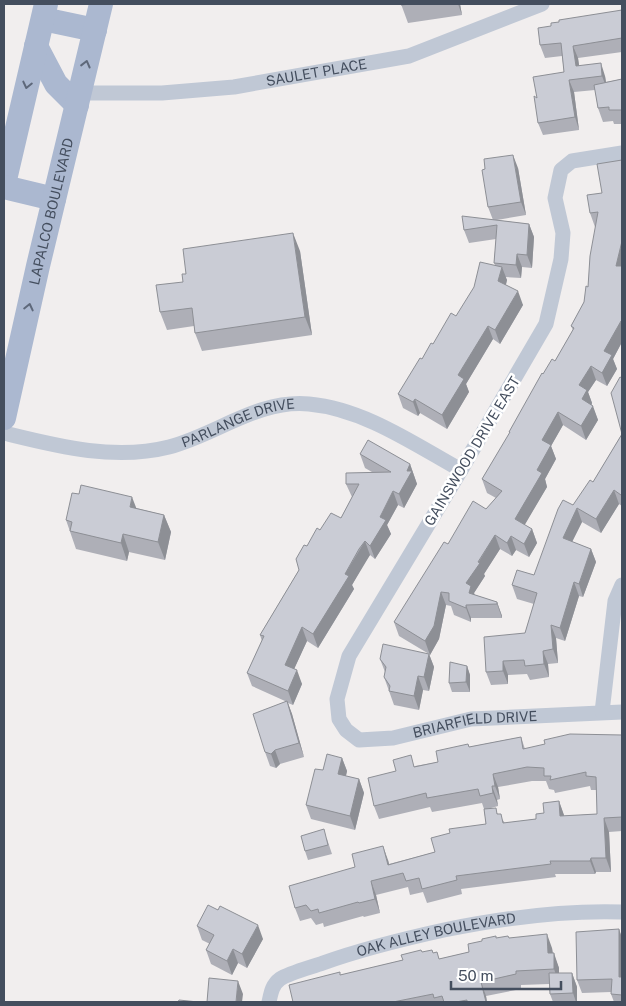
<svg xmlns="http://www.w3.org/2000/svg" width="626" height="1006" viewBox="0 0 626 1006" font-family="'Public Sans',sans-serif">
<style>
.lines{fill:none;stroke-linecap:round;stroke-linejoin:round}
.street{stroke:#c0c8d5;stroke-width:15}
.primary{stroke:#abb8d0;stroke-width:24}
.wall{fill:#aeafb7;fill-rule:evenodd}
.shaded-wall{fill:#8d8f95}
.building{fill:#caccd5;stroke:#8d8f95}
.oneway{stroke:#5e687a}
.labels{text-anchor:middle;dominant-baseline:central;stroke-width:5;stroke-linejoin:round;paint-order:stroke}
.street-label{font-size:14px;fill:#444e5e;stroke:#fff}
</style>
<rect width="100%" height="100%" fill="#f1eeee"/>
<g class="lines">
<g class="street">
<path id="s1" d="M79,93H162L234,87L409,56L542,4"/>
<path id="s2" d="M622,153L572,161L561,170L555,198L563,233L561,259L546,324L461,470L349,656L337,699L339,719L346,730L359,740L393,738L471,719L622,712"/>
<path id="s3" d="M4,433C57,446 114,461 169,447C216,435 258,399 309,404C364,409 414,444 461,470"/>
<path d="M602,712L615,601L622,585"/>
<path id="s4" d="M269,1002C271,993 272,985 280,979C289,973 312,967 323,963C362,949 403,939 444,930C503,918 562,910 622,912"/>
</g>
<g class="primary">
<path d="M43,19L95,30"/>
<path d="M36,46L56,84L77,105"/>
<path d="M4,184L46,4"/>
<path d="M4,187L54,199"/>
<path id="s5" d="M4,418L38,266L101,4"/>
</g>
</g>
<path class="wall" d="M401,4H460L462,15L408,23Z
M622,10V52L578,58L579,66L605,76L606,82L622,79V124H614L613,121L603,122L598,108L595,90L574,92L579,130L543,135L538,123L537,98L564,72L562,56L545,58L540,45L551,26L559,22Z
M622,160V342L613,359L617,369L607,386L596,380L588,392L592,403V405L598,420L586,440L563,425L551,446L556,459L545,479L547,487L524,525L532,529L537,543L529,557L516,550L512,556L500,549L484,574L485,576L474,593L475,595L497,602L502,616V618H471V622L454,615L451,606L446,605L439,639L430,655L429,654L434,667L429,691L423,690L419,710L394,705L384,677L385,672L380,659L429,654L399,636L394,622L448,544L486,509L496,498L487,493L482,479L510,433L509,432L543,374L555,361L573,330L571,326L584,302L588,287L596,227H595L590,213Z
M518,168L526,215L497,220L529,224L534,237L532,268L522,267L521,278L505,277L507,280L506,285L523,305L500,344L493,339L466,384L469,392L447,429L420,413L418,416L403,408L398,394L422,359L433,344L456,316L495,265L494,263L496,239L469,243L464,230L493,220L488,207Z
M300,251L312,335L202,351L195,333L194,326L167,330L160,312L183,282Z
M622,434V506L619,504L601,533L582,522L572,542L591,549L596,562L583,597L579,596L565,641L556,638L558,663L548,664L549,677L530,680L527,674L508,675V684L491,685L486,672L525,633L534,604L517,599L512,585L534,575L573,505L593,482Z
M360,454L410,464L417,484L404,508L398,505L387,525L391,534L375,559L370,555L364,563L352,585L354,589L318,648L307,641L294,669L302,684L293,705L288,703L292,714L304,757L280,764L276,768L270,766L265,752L285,701L252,686L247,673L262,641L260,635L299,570L307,546L320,530L341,518L352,497L346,484L372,472L365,468Z
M136,508L164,515L171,532L165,560L129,552L127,561L76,549L66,520Z
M467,666L470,675V692H452L449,683Z
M622,735V831L609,832L611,872H596L595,874H555L556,877L461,889L462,894L427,903L423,892L410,895L408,887L376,895L380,913L364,917L363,916L324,927L323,923L316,925L311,918L300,921L295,908L388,860L389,864L435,852L486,824L484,809L482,803L432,812L430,807L379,819L374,806L415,766L438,762L469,747L521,737L525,749ZM532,781H546L549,789L554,790L555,793L590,786L591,790H597V814L564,816L559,801L536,819L505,823L498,814L491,808L498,806L497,800L500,799L498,787Z
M342,758L347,771L346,776L359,779L364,793L355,830L311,819L306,805L323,770Z
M327,839L332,854L308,860L305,851Z
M197,926L263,939L247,968L238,963L232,975L211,964L206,950L210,944L202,940Z
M619,929L622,938V1002H614L611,994V992L582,993L577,980Z
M497,938H509L552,948L553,953L559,968V973H572L577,987V1002H553L550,994L549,984L521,985V989L486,996L487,1002H293L341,975L403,960L422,952L433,953L439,959L469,952Z"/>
<path class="shaded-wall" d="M458,4H460L462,15Z
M573,46L578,58L581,79L576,66Z
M601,63L605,76L607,89L602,76Z
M569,80L574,92L579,130L575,117Z
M513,155L518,168L526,215L521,202Z
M529,224L534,237L532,268L527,255Z
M293,233L300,251L312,335L305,317Z
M622,241V274L616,266Z
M517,254L522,267L521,278L516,265Z
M502,267L507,280L503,295L498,281Z
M518,291L523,305L500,344L495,330Z
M621,321L622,323V342L613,359L617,369L607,386L602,373L604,351Z
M488,326L493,339L466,384L469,392L447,429L442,415L458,375Z
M591,366L596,380L588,392L592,403L587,412L582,399L579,385Z
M415,399L420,413L418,416L413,402Z
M593,406L598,420L586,440L581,426Z
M558,412L563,425L551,446L556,459L545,479L547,487L520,533L515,519L537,470L542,440Z
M410,464L417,484L404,508L399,494L407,471Z
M614,490L619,504L601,533L596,519Z
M393,491L398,505L387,525L391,534L375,559L370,546L380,517Z
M132,497L139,515L130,507Z
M577,508L582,522L567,552L563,538Z
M164,515L171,532L165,560L158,542Z
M532,529L537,543L529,557L524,544Z
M123,534L129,552L127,561L121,543Z
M495,535L500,549L484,574L485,576L474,593L476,600L473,605L466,583Z
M511,536L516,550L512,556L507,543Z
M365,541L370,555L352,585L354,589L318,648L313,634L345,574Z
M591,549L596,562L583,597L579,584Z
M574,582L579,596L565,641L560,628Z
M441,592L446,605L439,639L430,655L425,641Z
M497,602L502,616V618L497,604Z
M466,605L471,618V622L466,608Z
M551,625L556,638L558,663L553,649Z
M302,627L307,641L290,678L285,665Z
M543,651L548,664L549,677L544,664Z
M429,654L434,667L429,691L424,677Z
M503,661L508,675V684L503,671Z
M467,666L470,675V692L466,682Z
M297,670L302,684L293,705L288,691Z
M418,676L423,690L419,710L414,696Z
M287,701L292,714L304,757L299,743Z
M275,750L280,764L276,768L271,754Z
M342,758L347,771L343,788L338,774Z
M493,774L498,787L500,799L495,786Z
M359,779L364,793L355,830L350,816Z
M492,786L497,800L498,806L493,793Z
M559,801L564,815L565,830L560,816Z
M604,818L609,832L611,872L606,858Z
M383,846L388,860L392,876L388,865Z
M591,858L596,872L595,874L590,861Z
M371,881L376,895L380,913L375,899Z
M258,925L263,939L247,968L242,954Z
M619,929L622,938V985L619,977Z
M547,934L552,948L554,967L548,953Z
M233,949L238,963L232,975L227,961Z
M554,953L559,968V983L554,969Z
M572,973L577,987V1002H576L573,993Z
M238,981L243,994L242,1002H236Z
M481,982L486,996L487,1002H486Z"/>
<path class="building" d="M401,4H411L401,5Z
M622,10V38L573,46L576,66L601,63L602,76L569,80L575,117L538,123L534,96L537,98L533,77L564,72L561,43L540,45L538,28L551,26V23L559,22V20Z
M622,79V110H609V107L598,108L594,85Z
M513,155L521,202L488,207L482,170L485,169L484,159Z
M622,160V241L616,266H622V321H621L604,351L612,355L602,373L591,366L579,385L587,390L582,399L593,406L581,426L558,412L542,440L551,445L537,470L542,473L515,519L532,529L524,544L511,536L507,543L495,535L478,562L480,563L466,583L471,586L469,593L497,602V604L466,605V608L449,601V593L441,592L434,626L425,641L394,622L444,542L448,544L473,501L486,509L502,491L482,479L510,432H509L542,373L543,374L552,359L555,361L574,328L571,326L584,302L586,286L588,287L590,256L598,212L590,213L587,195L602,193L597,164Z
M462,216L529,224L527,255L517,254L516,265L494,263L497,225L464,230Z
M293,233L305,317L195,333L192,308L160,312L156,285L183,282L182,274H186L183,249Z
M480,262L502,267L498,281L518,291L495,330L488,326L458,375L464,379L442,415L415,399L413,402L398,394L420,358L422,359L431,343L433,344L451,313L456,316L474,287Z
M620,377L622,378V434L611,393Z
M622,434V493L621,495L614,490L596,519L577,508L563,538L591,549L579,584L574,582L560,628L551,625L553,649L543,651L544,664L525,666L524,660L503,661V671L486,672L484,637L525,633L537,593L512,585L517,570L534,575L558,509L563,500L573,505L590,480L593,482Z
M368,440L410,464L407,471H412L399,494L393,491L380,517L386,520L370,546L365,541L359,549L345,574L349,576L313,634L302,627L285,665L297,670L288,691L247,673L264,636L260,635L299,570L296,559L304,545L307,546L317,528L320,530L331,513L341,518L359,484H346V473L391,472L360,454Z
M81,485L132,497L130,507L164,515L158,542L123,534L121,543L70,531L72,522L66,520L72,493L79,494Z
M383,644L429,654L424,677L418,676L414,696L389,691L390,686L384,677L386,667L380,659Z
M450,662L467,666L466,682L449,683Z
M287,701L299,743L275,750L271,754L265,752L253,714Z
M570,734L622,735V817L604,818L606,858H591L590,861H550L551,864L456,876L457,880L422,889L419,878L406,881L403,873L371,881L375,899L359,903L358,902L319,913L318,909L311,911L306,905L295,908L289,886L355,867L352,854L383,846L388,865L435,852L431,838L450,833L449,829L486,824L484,809L496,808L497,814H501L503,823L536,819V814L544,813L543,803L559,801L560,816L597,814L596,777L586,776V772L550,780L551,776H544V768L527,767L493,774L495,786H492L493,793L480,796L478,789L427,798L426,793L374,806L368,778L396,771L393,760L411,755L414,767L438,762L436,751L468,744L469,747L521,737L523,749L545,744L544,740Z
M327,754L342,758L338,774L359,779L350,816L306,805L315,769L323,770Z
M324,829L328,845L305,851L301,836Z
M208,905L218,910L220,906L258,925L242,954L233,949L227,961L206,950L214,935L197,926Z
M619,929V977H622V995L611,994L612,979L577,980L576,932Z
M547,934L548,953H554V969L516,971V974L481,982L486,1002H467V1000L456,1002H444L442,996L434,998L433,994L393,1002H293L289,985L340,972V975L403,960L401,955L421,950L422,952L432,950L433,953L437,952L439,959L469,952L468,944L482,941V939L496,936V938L508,936L509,938Z
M549,973H572L573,993L550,994Z
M209,978L238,981L236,1002H207Z
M179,1000L198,1002H178Z"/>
<defs><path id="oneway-chevron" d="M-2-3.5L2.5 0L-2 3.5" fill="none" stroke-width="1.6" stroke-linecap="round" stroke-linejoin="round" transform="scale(1.25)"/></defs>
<g class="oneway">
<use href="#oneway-chevron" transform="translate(86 64) rotate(-76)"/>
<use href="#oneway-chevron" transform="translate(27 85) rotate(103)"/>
<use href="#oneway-chevron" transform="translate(29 307) rotate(-77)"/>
</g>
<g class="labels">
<g class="street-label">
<text stroke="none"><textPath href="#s1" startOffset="239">SAULET PLACE</textPath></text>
<text stroke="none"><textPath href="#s5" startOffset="212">LAPALCO BOULEVARD</textPath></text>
<text stroke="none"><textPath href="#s3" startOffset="241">PARLANGE DRIVE</textPath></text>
<text transform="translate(472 451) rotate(-59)">GAINSWOOD DRIVE EAST</text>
<text stroke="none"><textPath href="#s2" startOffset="820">BRIARFIELD DRIVE</textPath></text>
<text stroke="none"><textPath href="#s4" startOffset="189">OAK ALLEY BOULEVARD</textPath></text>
</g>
</g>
<rect width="626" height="1006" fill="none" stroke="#444e5e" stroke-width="10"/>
<path d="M451 981v8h110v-8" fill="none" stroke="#444e5e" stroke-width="2.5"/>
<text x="458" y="981" font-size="15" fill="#444e5e" stroke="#ffffff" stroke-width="4" paint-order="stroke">50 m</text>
</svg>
